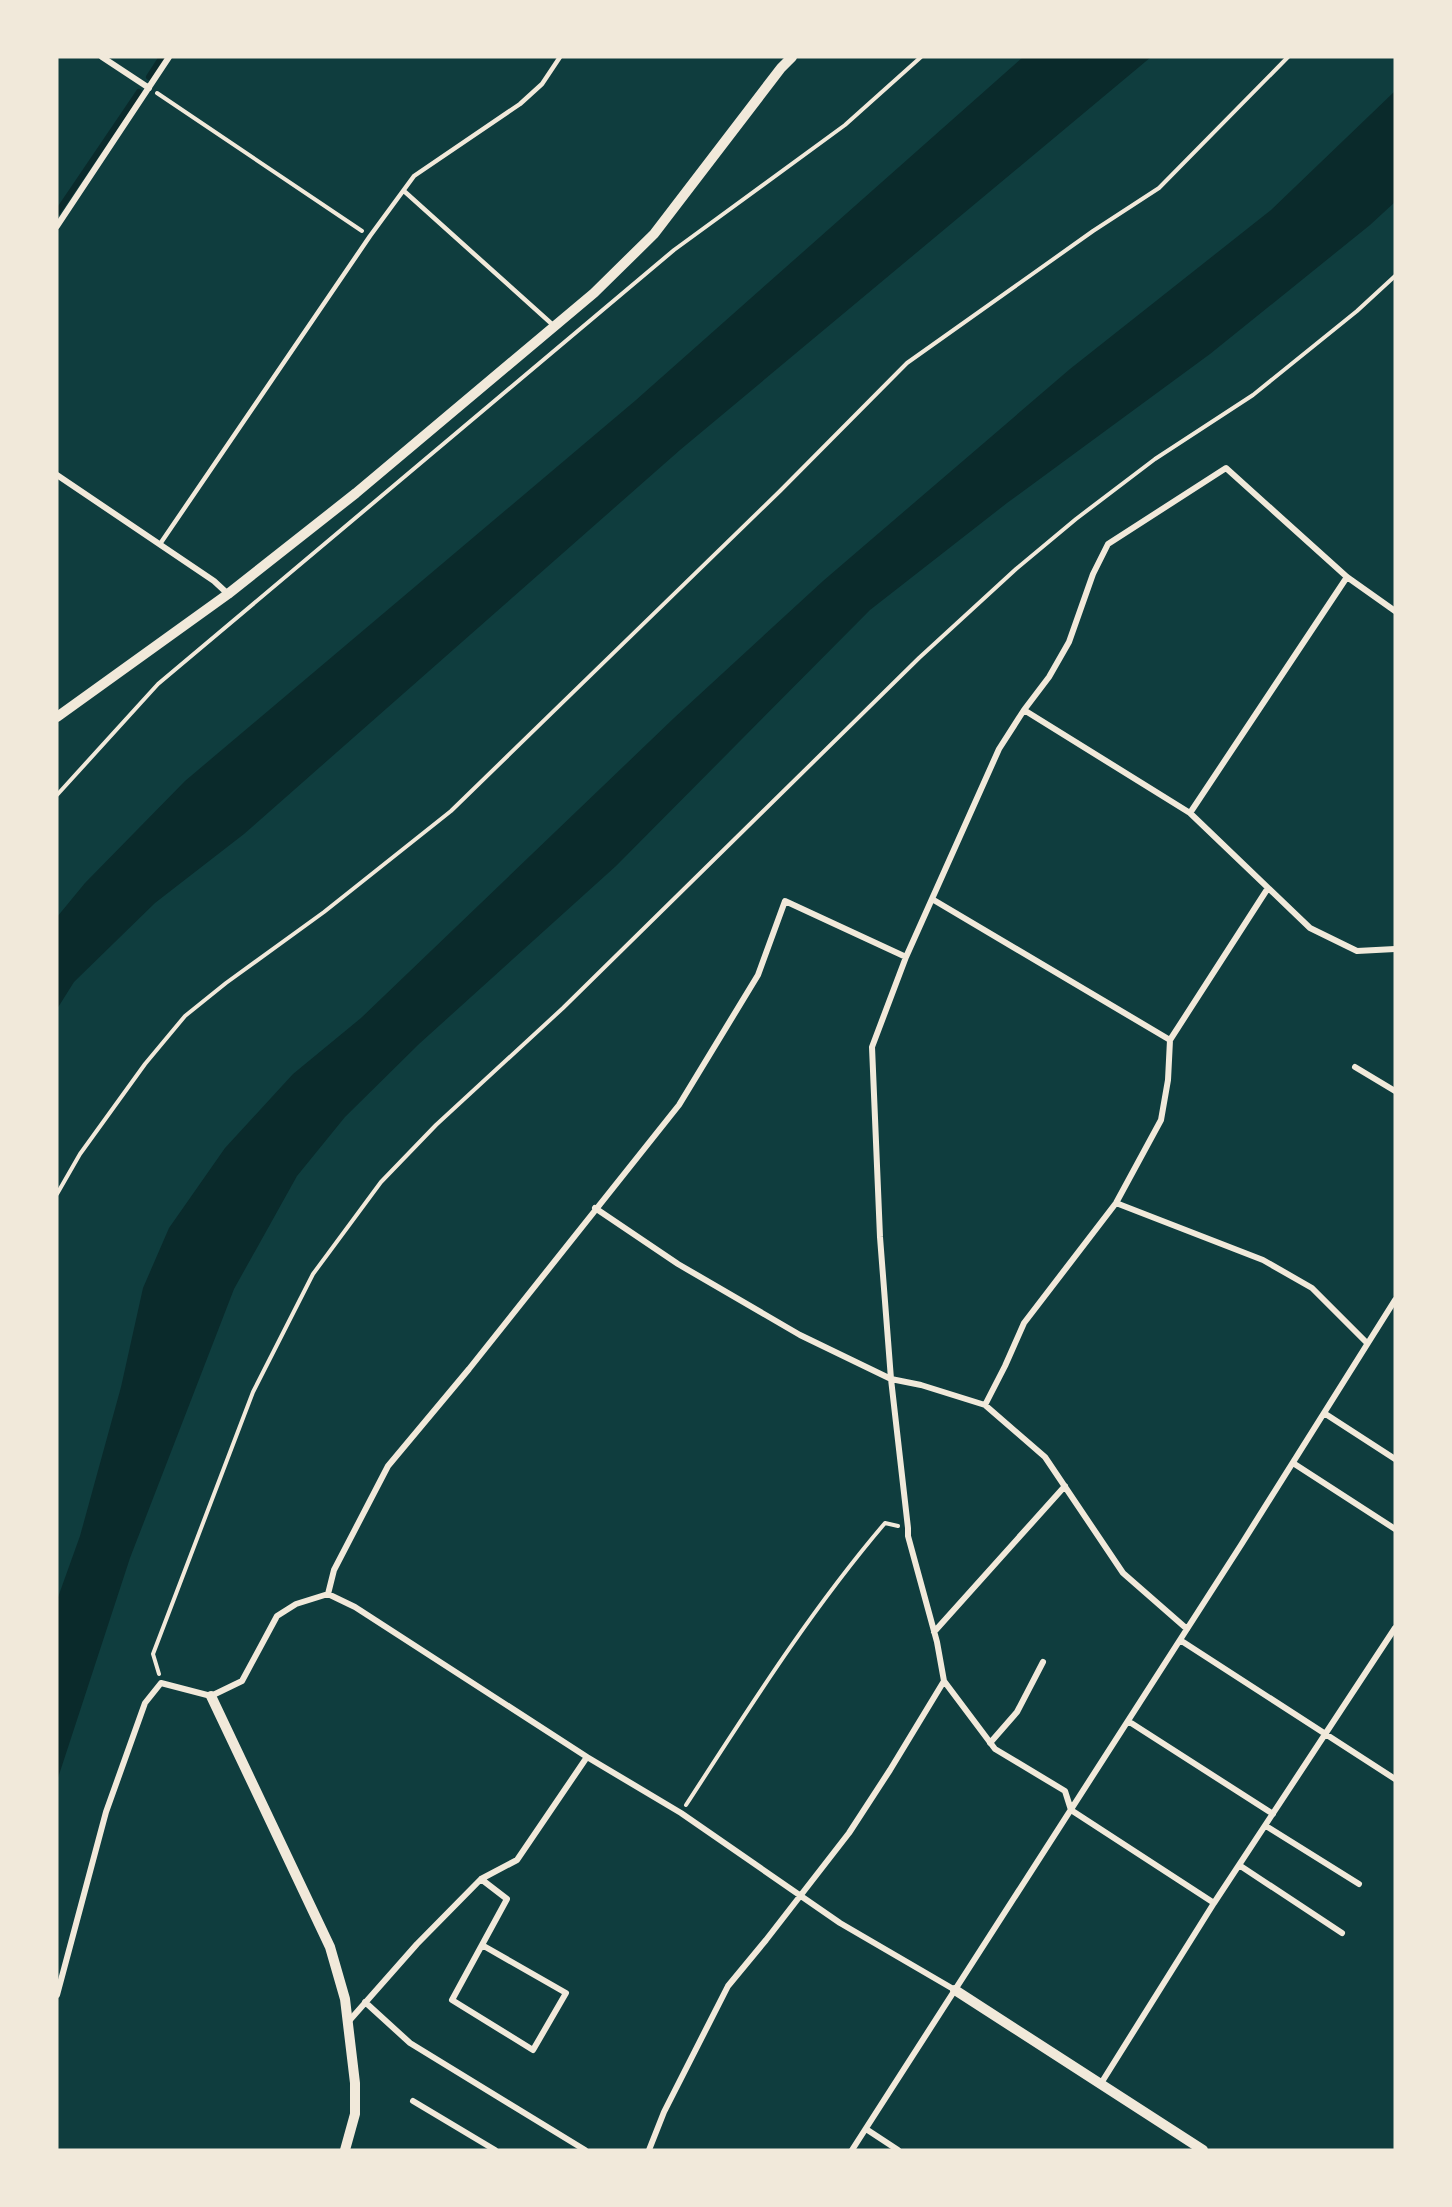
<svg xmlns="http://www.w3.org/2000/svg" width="1452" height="2207" viewBox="0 0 1452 2207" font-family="Quicksand,sans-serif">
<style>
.water{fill:#0a2a2b}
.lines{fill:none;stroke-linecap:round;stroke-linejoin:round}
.stream{stroke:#0a2a2b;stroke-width:6}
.path{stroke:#f1e9da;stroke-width:4}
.service{stroke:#f1e9da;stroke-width:4.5}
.minor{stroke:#f1e9da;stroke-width:6}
.tertiary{stroke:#f1e9da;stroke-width:10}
</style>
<rect width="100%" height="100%" fill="#0f3d3e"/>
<path class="water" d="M1023,57H1151L680,450L244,834L155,903L74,982L57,1009V917L85,883L185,781L636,400Z
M1395,91V202L1370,225L1210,354L1007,503L870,610L616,866L419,1044L345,1117L297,1176L234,1289L130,1558L57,1781V1600L80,1536L121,1387L143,1288L169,1228L225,1148L293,1074L361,1018L674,718L823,581L1070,369L1271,210Z"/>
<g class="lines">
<path class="stream" d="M149,77L162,57
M57,213L139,92"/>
<path class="path" d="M157,93L362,231
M57,795L158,684L674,250L845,125L921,57
M57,1194L80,1154L145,1064L185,1016L226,983L324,912L451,811L780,491L907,363L1093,231L1159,188L1288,57
M159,1674L153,1654L253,1392L313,1274L381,1182L436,1125L563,1008L919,658L1016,569L1076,519L1155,459L1253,395L1357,311L1395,276
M686,1805C749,1708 810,1611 885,1523L898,1526"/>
<path class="service" d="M404,191L553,325
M160,544L370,236L414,176L520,104L542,84L560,57"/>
<path class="minor" d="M102,57L149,88
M57,226L169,57
M57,475L214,581L228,594
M1024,710L1049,677L1069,642L1093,574L1108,544L1226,468L1347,577L1395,611
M1190,813L1347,577
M932,899L1170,1040
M1355,1067L1395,1091
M1116,1203L1263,1260L1312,1288L1367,1343
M595,1208L678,1264L800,1335L891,1379L921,1385L985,1405L1005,1366L1024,1323L1116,1203L1161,1120L1168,1080L1170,1040L1268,888
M985,1405L1045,1457L1123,1573L1187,1629
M1324,1413L1395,1459
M1293,1463L1395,1529
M328,1594L334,1570L388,1466L469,1369L679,1105L758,975L785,901L906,957
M934,1632L1065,1486
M1180,1640L1395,1779
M1128,1721L1273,1814
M990,1743L1017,1712L1043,1662
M1266,1826L1359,1884
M1239,1865L1342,1933
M481,1879L507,1899L452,2000L533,2050L566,1993L482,1945
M1214,1903L1071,1810L1065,1791L995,1749L944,1681L937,1642L908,1536V1528L891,1379L880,1237L872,1047L906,957L999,749L1024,710L1190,813L1310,928L1357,951L1395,949
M57,1995L106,1812L145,1703L161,1683L211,1696L242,1681L277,1616L296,1604L328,1594L355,1607L587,1757L681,1813L840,1923L955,1990
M365,2002L410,2043L585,2150
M349,2021L417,1944L481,1879L517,1860L587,1757
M1100,2085L1214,1903L1395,1628
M413,2101L495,2150
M866,2129L898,2150
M649,2150L664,2112L728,1986L766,1940L849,1833L890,1770L944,1681
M852,2150L1241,1545L1395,1300"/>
<path class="tertiary" d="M57,717L228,594L356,493L594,293L654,234L781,68L792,57
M211,1696L330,1947L345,1999L355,2083V2114L345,2150
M955,1990L1203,2150"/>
</g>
<rect width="1452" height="2207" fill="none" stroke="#f1e9da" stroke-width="117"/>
</svg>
